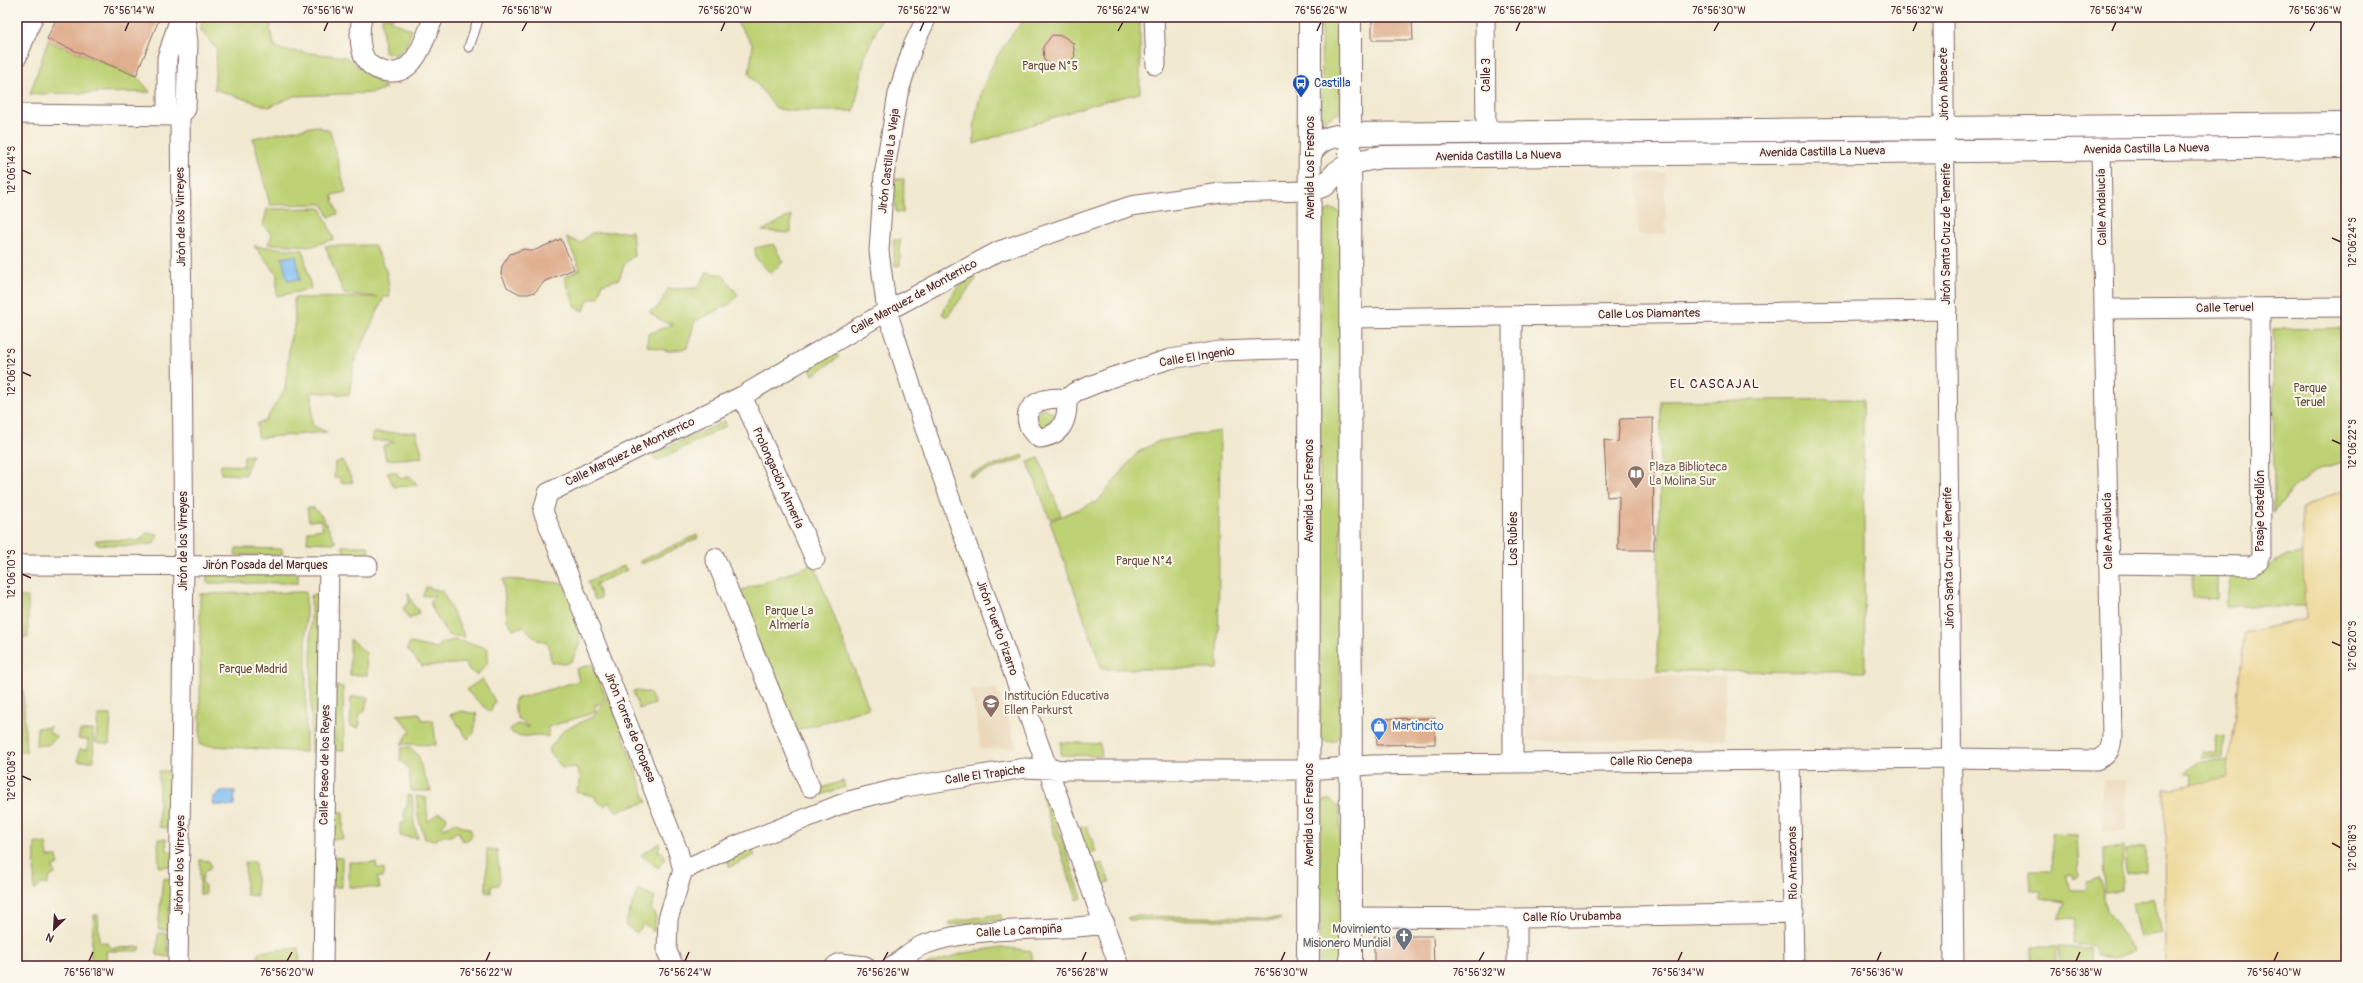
<svg xmlns="http://www.w3.org/2000/svg" width="2363" height="983" viewBox="0 0 2363 983" font-family="Pangolin,sans-serif">
<style>
.built{fill:#ebd8ba}
.green{fill:#bed275;stroke:#847850}
.forest{fill:#96b466;stroke:#706a48}
.sand{fill:#eeda9e;stroke:#9c7c64}
.water{fill:#80bdf3;stroke:#656e8f}
.building{fill:#e0af8f}
.lines{fill:none;stroke-linecap:round;stroke-linejoin:round}
.service-casing{stroke:#846665;stroke-width:11}
.minor-casing{stroke:#846665;stroke-width:21}
.tertiary-casing{stroke:#846665;stroke-width:24}
.secondary-casing{stroke:#846665;stroke-width:24}
.service{stroke:#fff;stroke-width:9}
.minor{stroke:#fff;stroke-width:19}
.tertiary{stroke:#fff;stroke-width:22}
.secondary{stroke:#fff;stroke-width:22}
.ticks{fill:none;stroke:#4a1f2b;stroke-width:1.5}
.labels{text-anchor:middle;dominant-baseline:central;stroke-width:4;stroke-linejoin:round;paint-order:stroke}
.park-label{font-size:12px;fill:#674c3e;stroke:#fbf7ec}
.street-label{font-size:12px;fill:#4a1f2b;stroke:#fbf7ec}
.transit-label{font-size:12px;fill:#164399;stroke:#fbf7ec;text-anchor:start}
.education-label{font-size:12px;fill:#785e54;stroke:#fbf7ec;text-anchor:start}
.shop-label{font-size:12px;fill:#366cbe;stroke:#fbf7ec;text-anchor:start}
.worship-label{font-size:12px;fill:#5b616d;stroke:#fbf7ec;text-anchor:end}
.neighbourhood-label{font-size:13px;letter-spacing:1px;fill:#4a1f2b;stroke:#fbf7ec}
.neatline{fill:none;stroke:#4a1f2b;stroke-width:1.5}
.ticks-label{font-size:10px;text-anchor:middle;fill:#4a1f2b}
</style>
<rect width="100%" height="100%" fill="#fbf7ec"/>
<filter id="ink" filterUnits="userSpaceOnUse"><feTurbulence type="fractalNoise" baseFrequency=".025" numOctaves="2"/><feDisplacementMap in="SourceGraphic" scale="8" xChannelSelector="R" yChannelSelector="G"/><feConvolveMatrix kernelMatrix="1 2 1 2 8 2 1 2 1" color-interpolation-filters="sRGB"/></filter>
<filter id="wash" filterUnits="userSpaceOnUse"><feTurbulence type="fractalNoise" baseFrequency=".012" numOctaves="4" result="noise"/><feDisplacementMap in="SourceGraphic" scale="16" xChannelSelector="R" yChannelSelector="G"/><feGaussianBlur stdDeviation="0.9" result="paint"/><feColorMatrix in="noise" values="0 0 0 0 0 0 0 0 0 0 0 0 0 0 0 0 0 1.4 0 .05"/><feComposite in="paint" operator="in"/></filter>
<g filter="url(#wash)">
<rect width="100%" height="100%" fill="#f1e9d0"/>
<path class="built" d="M1637,173H1665L1666,234L1638,235Z
M1525,676H1725V740L1527,741Z
M991,688L997,689L1016,745L1014,748L981,749L971,690Z
M2102,780H2126V831H2102Z"/>
<path class="green" d="M202,17H274L270,29L274,45L282,50L346,57L386,88L372,93L294,96L269,107L214,89L217,49L201,31Z
M382,17H393L391,21L412,30L406,46L397,55L384,52Z
M737,17H882L865,56L854,111H793L777,109L749,74L753,45L736,21Z
M1027,17H1140V93L1093,104L974,144C972,97 995,50 1027,17Z
M1321,17H1340V113L1322,121Z
M48,41L137,76L150,92L30,94Z
M316,126L330,131L346,192L332,195L338,214L329,217L323,204L270,205L253,138Z
M894,179H904L903,213L896,212Z
M321,208L334,239L313,246L268,244L272,235L263,225L267,209Z
M1331,209L1338,211L1341,215L1340,729L1339,738C1331,743 1325,743 1319,736L1321,220L1325,212Z
M791,215V233L762,231Z
M632,231L634,256L625,263L619,279L602,284L599,297L588,300L584,311L576,308L564,277L580,269L566,237L580,243L591,233Z
M893,240H900V265L895,266Z
M773,244L783,262L771,274L756,258L755,248Z
M374,245L387,273L390,297H384L355,360L349,395L312,392V425L327,432L258,438L257,423L265,421L285,389L290,340L295,324L294,298L377,297L344,294L325,246Z
M254,246L303,250L311,289L277,296V274Z
M707,272L723,275L738,295L730,304L695,321L687,348L669,351L647,346L648,334L673,324L662,321L649,312L658,307L668,289L697,288Z
M972,275L976,279L947,317L942,314L956,289Z
M2346,328V461L2319,469L2294,488L2274,513L2273,329Z
M833,352L839,357L813,375L809,366Z
M1863,399L1865,672L1657,671L1661,401Z
M1044,408L1055,414V425L1039,430L1035,414Z
M725,421L726,426L656,461L652,454Z
M1220,431L1218,669H1102L1050,521L1098,501L1138,452L1159,441Z
M416,432L423,457L386,460L383,446L395,442L371,440L373,433Z
M252,455L245,475L221,474V465L244,466V456Z
M1023,455L1024,458L970,477L969,474Z
M1039,458L1061,515L1050,519L1028,462Z
M342,460L353,482L341,483L340,477L334,478L335,463Z
M387,472H396L401,479L410,476L417,485L394,487Z
M307,508H314L322,516L336,543L307,542L308,531L323,529L321,520L309,521Z
M148,533L158,534L154,544L128,546L96,544V540H142L143,535Z
M697,535L698,538L642,564L640,561Z
M342,546H368L371,560L348,561Z
M236,548L282,549L283,555H235Z
M2346,549V606H2225L2231,576L2260,570L2288,555Z
M814,564L869,708L793,732L731,594Z
M624,566L627,570L596,584L601,598L595,600L588,581Z
M2191,571L2217,573V599L2192,597Z
M298,573V583H207V574Z
M503,579L563,583L582,628L579,634L580,643L572,661L565,664L551,662L549,646L544,641L537,640L524,627L513,629L507,620Z
M426,587L442,591L465,637L448,635L434,612L430,602L435,596H423Z
M306,592V752L200,745V594Z
M408,592L415,608L418,609L419,614L409,619L403,608L409,603Z
M323,594L322,751L311,752V595Z
M17,597H28V637H17Z
M350,639L366,653L367,675H350Z
M454,640L474,644L488,649L487,664L477,675L469,670L466,663L422,666L407,649L410,643L437,649L441,643Z
M592,664L606,697L599,705L595,704L596,712L548,727V737C533,731 528,741 512,733L510,729L517,724L529,727C516,718 514,716 515,699L579,681L576,669Z
M482,679L495,701L490,712L466,690Z
M333,686L343,687L344,750L335,751Z
M23,689L26,752H17L18,690Z
M637,690L641,692H649L655,704L639,709L633,691Z
M609,696L647,802L616,811L609,802L604,806L596,800L595,796L576,792L581,779L576,767L562,768L548,750L564,730L594,716Z
M351,697H368L365,710L358,716L360,724L358,728L350,726Z
M461,711L477,714L474,733L468,739C461,731 458,722 450,715Z
M419,713L423,721L433,720L436,745L401,744L411,730L397,715Z
M98,715H111L109,744L96,743Z
M51,727L49,732L57,737L48,745H36L37,728Z
M93,730L94,761H78L79,749L88,750V740L78,739L80,731Z
M2216,736L2225,737L2223,758H2200L2202,752L2217,754Z
M1061,742L1100,744L1102,756L1061,755Z
M410,747L419,757L422,770L431,791H411L409,769L400,760L401,748Z
M2238,760L2243,779L2191,790L2192,775L2185,773L2197,762Z
M159,771H172L168,828L159,827Z
M843,781L845,787L818,796V789Z
M1046,793L1082,898L1077,900L1041,794Z
M408,795L412,796L414,824L418,838L400,836V823H405L404,809L407,808Z
M416,796L426,798L428,822L438,813L446,816L447,820L442,826L444,830L447,826L456,823L470,829L472,835L469,839L463,841L458,831L451,836L438,837L437,840L425,839L418,817Z
M1329,799L1340,808L1341,966H1319L1320,807L1322,802Z
M332,812H343V839H332Z
M1087,826L1096,852L1088,855L1078,828Z
M2051,834L2077,835L2079,876L2073,880V875H2066L2071,890H2086L2087,882L2099,878L2107,910L2134,951L2115,958L2097,956L2094,946L2073,944L2076,920L2058,918L2065,902L2041,898V891H2031L2030,870H2053Z
M158,839H166L167,850L173,853L172,866L159,867Z
M35,843L46,844L48,857H57L59,865L53,867L55,874L50,877L47,885L41,884L37,889L34,890Z
M660,843L658,852L661,851L666,857L658,868L641,855Z
M749,846L755,855L730,867L725,857Z
M2123,846L2122,890L2104,892L2103,849Z
M2146,847V871L2127,874L2125,850Z
M487,849L497,850L500,880L498,885L491,886V893L486,892Z
M331,857L342,858V887H333Z
M200,860L209,861L211,867L204,872L202,882L205,886V895L200,894Z
M245,862H255L257,896L246,895Z
M349,862L376,863L377,868L384,869V876L377,878L380,888L349,887Z
M1102,863L1110,882L1099,886L1092,867Z
M163,878L173,880L167,930L158,929Z
M638,889L655,897L651,909L656,917L654,932L644,924L637,933L625,925Z
M2154,898L2162,933L2140,937L2132,904Z
M1000,914L1002,920L949,925V922Z
M94,915H98L99,941L107,943L112,948L141,947L139,951H106L107,966H90Z
M1134,916L1280,918V920H1129L1127,918Z
M158,933H167L169,957L157,955Z
M1002,947L1031,951L1034,966H923L964,953Z
M2031,947H2058L2055,965L2031,966Z
M2060,947L2090,949L2092,966L2059,964Z
M299,948L300,966H293L292,962L256,966L259,952Z"/>
<path class="forest" d="M2346,132V138L1965,142V134Z"/>
<path class="sand" d="M2346,489V966H2166L2165,790L2227,777L2245,633L2305,619L2301,508Z"/>
<path class="water" d="M296,255L300,280H287L282,258Z
M221,791H235L234,806L213,805L214,797Z"/>
<g id="blocks">
<path class="building" d="M57,17H160L136,76L47,39Z
M1372,18H1412L1413,40H1372Z
M1052,35L1063,36L1073,43L1075,56L1066,66L1054,67L1044,60L1043,47Z
M561,239L574,269L545,281L535,292L528,294H520L507,287L501,274L502,266L510,254L524,249L533,251Z
M1653,418L1654,550H1618L1619,496L1607,497L1604,440L1618,442L1620,419Z
M1435,718V744L1377,745L1376,719Z
M1374,936H1433L1434,966H1374Z"/>
</g>
</g>
<g filter="url(#ink)">
<use href="#blocks" fill-opacity="0" stroke="#846665" stroke-width="1"/>
<g class="lines">
<g class="service-casing">
<path id="service" d="M469,47L479,17"/>
</g>
<g class="minor-casing">
<path id="minor" d="M362,17C360,27 359,40 362,51C366,70 393,79 408,66C421,55 427,32 434,17
M927,17L913,46L898,94L884,175L879,251L887,311L924,426L1119,966
M1154,17L1156,65
M1485,17L1486,133
M1943,17L1954,966
M17,57L33,17
M17,114L180,116
M167,116V58L180,17
M180,116L186,109L188,42L185,17
M2104,309L2346,307
M1512,316L1513,763
M1352,318L1947,310
M742,396L815,559
M1067,399C1059,398 1047,398 1039,402C1021,410 1026,429 1039,438C1062,436 1068,420 1067,399L1075,392L1110,378L1170,359L1220,351L1310,348
M715,558L810,787
M2108,564L2252,566L2259,561L2261,555L2260,308
M17,565L368,566
M1790,760L1794,966
M683,870L728,849L849,801L905,787L1025,768L1069,770H1309L1371,765L1425,764L1951,758L2096,760C2108,756 2111,750 2112,737L2101,149
M1351,917L1517,918L1794,913
M1517,918V966
M178,966L184,565L180,116
M323,966L329,565
M674,966L667,952L668,919L683,870L678,851L543,511L548,493L742,396L887,311L999,251L1131,206L1221,193L1309,191
M835,966L840,963L865,966
M892,966C902,960 912,949 923,945C981,924 1044,933 1105,924"/>
</g>
<g class="tertiary-casing">
<path id="tertiary" d="M1310,155C1318,138 1333,136 1350,134L2346,124
M1309,191L1325,185L1337,172L1351,163L1381,157L2346,147"/>
</g>
<g class="secondary-casing">
<path id="secondary" d="M1350,17L1351,966
M1308,966L1310,17"/>
</g>
<use href="#service" class="service"/>
<use href="#minor" class="minor"/>
<use href="#tertiary" class="tertiary"/>
<use href="#secondary" class="secondary"/>
</g>
</g>
<path class="ticks" d="M125,31L129,22M324,31L328,22M522,31L527,22M721,31L725,22M920,31L924,22M1118,31L1123,22M1317,31L1321,22M1516,31L1520,22M1714,31L1719,22M1913,31L1917,22M2112,31L2116,22M2310,31L2315,22M22,170L31,174M2332,238L2341,242M22,372L31,376M2332,440L2341,444M22,574L31,578M2332,642L2341,646M22,776L31,780M2332,843L2341,848M89,961L93,952M287,961L292,952M486,961L490,952M685,961L689,952M883,961L888,952M1082,961L1086,952M1281,961L1285,952M1479,961L1484,952M1678,961L1682,952M1877,961L1881,952M2076,961L2080,952M2274,961L2278,952"/>
<defs>
<g id="bus-pin" transform="scale(0.9)"><path d="M0 17L-7.5 6A9.5 9.5 0 1 1 7.5 6Z" fill="#1a4fb4" stroke="#fbf7ec"/><path d="M-5-6H5V4H4V6H2V4H-2V6H-4V4H-5ZM-3.5-4V0h7V-4ZM-3.5 1.2v1.5H-2V1.2ZM2 1.2v1.5H3.5V1.2Z" fill="#fff"/></g>
<g id="library-pin" transform="scale(0.9)"><path d="M0 17L-7.5 6A9.5 9.5 0 1 1 7.5 6Z" fill="#8d6e63" stroke="#fbf7ec"/><path d="M-6-4Q-3-5.5-.7-3.5V5Q-3 3-6 4ZM6-4Q3-5.5 .7-3.5V5Q3 3 6 4Z" fill="#fff"/></g>
<g id="school-pin" transform="scale(0.9)"><path d="M0 17L-7.5 6A9.5 9.5 0 1 1 7.5 6Z" fill="#8d6e63" stroke="#fbf7ec"/><path d="M0-5L7-2L0 1L-7-2ZM-4 1L0 2.5L4 1V4Q0 6-4 4Z" fill="#fff"/></g>
<g id="shop-pin" transform="scale(0.9)"><path d="M0 17L-7.5 6A9.5 9.5 0 1 1 7.5 6Z" fill="#3f7fe0" stroke="#fbf7ec"/><path d="M-5-2.5h2.3a2.7 3.5 0 0 1 5.4 0H5L5.5 6h-11ZM-1.5-2.5h3a1.5 2.3 0 0 0-3 0Z" fill="#fff"/></g>
<g id="church-pin" transform="scale(0.9)"><path d="M0 17L-7.5 6A9.5 9.5 0 1 1 7.5 6Z" fill="#6b7280" stroke="#fbf7ec"/><path d="M-1.2-6h2.4v3.5h3.3v2.4h-3.3V6h-2.4V-.1h-3.3v-2.4h3.3Z" fill="#fff"/></g>
</defs>
<g fill-rule="evenodd">
<use href="#bus-pin" x="1301" y="83"/>
<use href="#library-pin" x="1636" y="474"/>
<use href="#school-pin" x="991" y="703"/>
<use href="#shop-pin" x="1379" y="726"/>
<use href="#church-pin" x="1404" y="936"/>
</g>
<g class="labels">
<g class="park-label">
<text x="1050" y="66">Parque N°5</text>
<text x="2310" y="388">Parque<tspan x="2310" dy="14">Teruel</tspan></text>
<text x="1144" y="561">Parque N°4</text>
<text x="789" y="611">Parque La<tspan x="789" dy="14">Almería</tspan></text>
<text x="253" y="669">Parque Madrid</text>
</g>
<g class="street-label">
<text transform="translate(1486 75) rotate(-90)">Calle 3</text>
<text transform="translate(1944 84) rotate(-91)">Jirón Albacete</text>
<text transform="translate(2146 149) rotate(-1)">Avenida Castilla La Nueva</text>
<text transform="translate(1822 152) rotate(-1)">Avenida Castilla La Nueva</text>
<text transform="translate(1498 156) rotate(-1)">Avenida Castilla La Nueva</text>
<text transform="translate(889 161) rotate(-83)">Jirón Castilla La Vieja</text>
<text transform="translate(1310 168) rotate(-90)">Avenida Los Fresnos</text>
<text transform="translate(2102 207) rotate(-91)">Calle Andalucía</text>
<text transform="translate(181 217) rotate(-91)">Jirón de los Virreyes</text>
<text transform="translate(1946 234) rotate(-90)">Jirón Santa Cruz de Tenerife</text>
<text transform="translate(914 297) rotate(-29)">Calle Marquez de Monterrico</text>
<text transform="translate(2225 308) rotate(-1)">Calle Teruel</text>
<text transform="translate(1649 314) rotate(-1)">Calle Los Diamantes</text>
<text transform="translate(1197 357) rotate(-9)">Calle El Ingenio</text>
<text transform="translate(630 452) rotate(-26)">Calle Marquez de Monterrico</text>
<text transform="translate(778 478) rotate(66)">Prolongación Almería</text>
<text transform="translate(1309 491) rotate(-90)">Avenida Los Fresnos</text>
<text transform="translate(2260 511) rotate(-90)">Pasaje Castellón</text>
<text transform="translate(2108 531) rotate(-91)">Calle Andalucía</text>
<text transform="translate(1513 539) rotate(-90)">Los Rubíes</text>
<text transform="translate(183 541) rotate(-90)">Jirón de los Virreyes</text>
<text transform="translate(1949 558) rotate(-91)">Jirón Santa Cruz de Tenerife</text>
<text x="265" y="565">Jirón Posada del Marques</text>
<text transform="translate(997 628) rotate(70)">Jirón Puerto Pizarro</text>
<text transform="translate(630 727) rotate(68)">Jirón Torres de Oropesa</text>
<text transform="translate(1651 761) rotate(-1)">Calle Rio Cenepa</text>
<text transform="translate(325 765) rotate(-89)">Calle Paseo de los Reyes</text>
<text transform="translate(985 775) rotate(-8)">Calle El Trapiche</text>
<text transform="translate(1309 815) rotate(-90)">Avenida Los Fresnos</text>
<text transform="translate(1793 863) rotate(-91)">Río Amazonas</text>
<text transform="translate(180 865) rotate(-89)">Jirón de los Virreyes</text>
<text transform="translate(1572 917) rotate(-1)">Calle Río Urubamba</text>
<text transform="translate(1019 931) rotate(-3)">Calle La Campiña</text>
</g>
<g class="transit-label">
<text x="1314" y="83">Castilla</text>
</g>
<g class="education-label">
<text x="1649" y="467">Plaza Biblioteca<tspan x="1649" dy="14">La Molina Sur</tspan></text>
<text x="1004" y="696">Institución Educativa<tspan x="1004" dy="14">Ellen Parkurst</tspan></text>
</g>
<g class="shop-label">
<text x="1392" y="726">Martincito</text>
</g>
<g class="worship-label">
<text x="1391" y="929">Movimiento<tspan x="1391" dy="14">Misionero Mundial</tspan></text>
</g>
<g class="neighbourhood-label">
<text x="1715" y="384">EL CASCAJAL</text>
</g>
</g>
<rect width="2363" height="983" fill="none" stroke="#fbf7ec" stroke-width="44"/>
<g transform="translate(54 929) rotate(205)" stroke="#fbf7ec" stroke-width="3" paint-order="stroke">
<path d="M0-3L7 15L0 10L-7 15Z" fill="#4a1f2b"/>
<text y="-6" font-size="11" font-weight="bold" text-anchor="middle" fill="#4a1f2b">N</text>
</g>
<rect x="22" y="22" width="2319" height="939" class="neatline"/>
<g class="ticks-label">
<text x="129" y="14">76°56'14"W</text>
<text x="328" y="14">76°56'16"W</text>
<text x="527" y="14">76°56'18"W</text>
<text x="725" y="14">76°56'20"W</text>
<text x="924" y="14">76°56'22"W</text>
<text x="1123" y="14">76°56'24"W</text>
<text x="1321" y="14">76°56'26"W</text>
<text x="1520" y="14">76°56'28"W</text>
<text x="1719" y="14">76°56'30"W</text>
<text x="1917" y="14">76°56'32"W</text>
<text x="2116" y="14">76°56'34"W</text>
<text x="2315" y="14">76°56'36"W</text>
<text transform="translate(11 170) rotate(-90)" y="4">12°06'14"S</text>
<text transform="translate(2352 242) rotate(-90)" y="4">12°06'24"S</text>
<text transform="translate(11 372) rotate(-90)" y="4">12°06'12"S</text>
<text transform="translate(2352 444) rotate(-90)" y="4">12°06'22"S</text>
<text transform="translate(11 574) rotate(-90)" y="4">12°06'10"S</text>
<text transform="translate(2352 646) rotate(-90)" y="4">12°06'20"S</text>
<text transform="translate(11 776) rotate(-90)" y="4">12°06'08"S</text>
<text transform="translate(2352 848) rotate(-90)" y="4">12°06'18"S</text>
<text x="89" y="976">76°56'18"W</text>
<text x="287" y="976">76°56'20"W</text>
<text x="486" y="976">76°56'22"W</text>
<text x="685" y="976">76°56'24"W</text>
<text x="883" y="976">76°56'26"W</text>
<text x="1082" y="976">76°56'28"W</text>
<text x="1281" y="976">76°56'30"W</text>
<text x="1479" y="976">76°56'32"W</text>
<text x="1678" y="976">76°56'34"W</text>
<text x="1877" y="976">76°56'36"W</text>
<text x="2076" y="976">76°56'38"W</text>
<text x="2274" y="976">76°56'40"W</text>
</g>
</svg>
